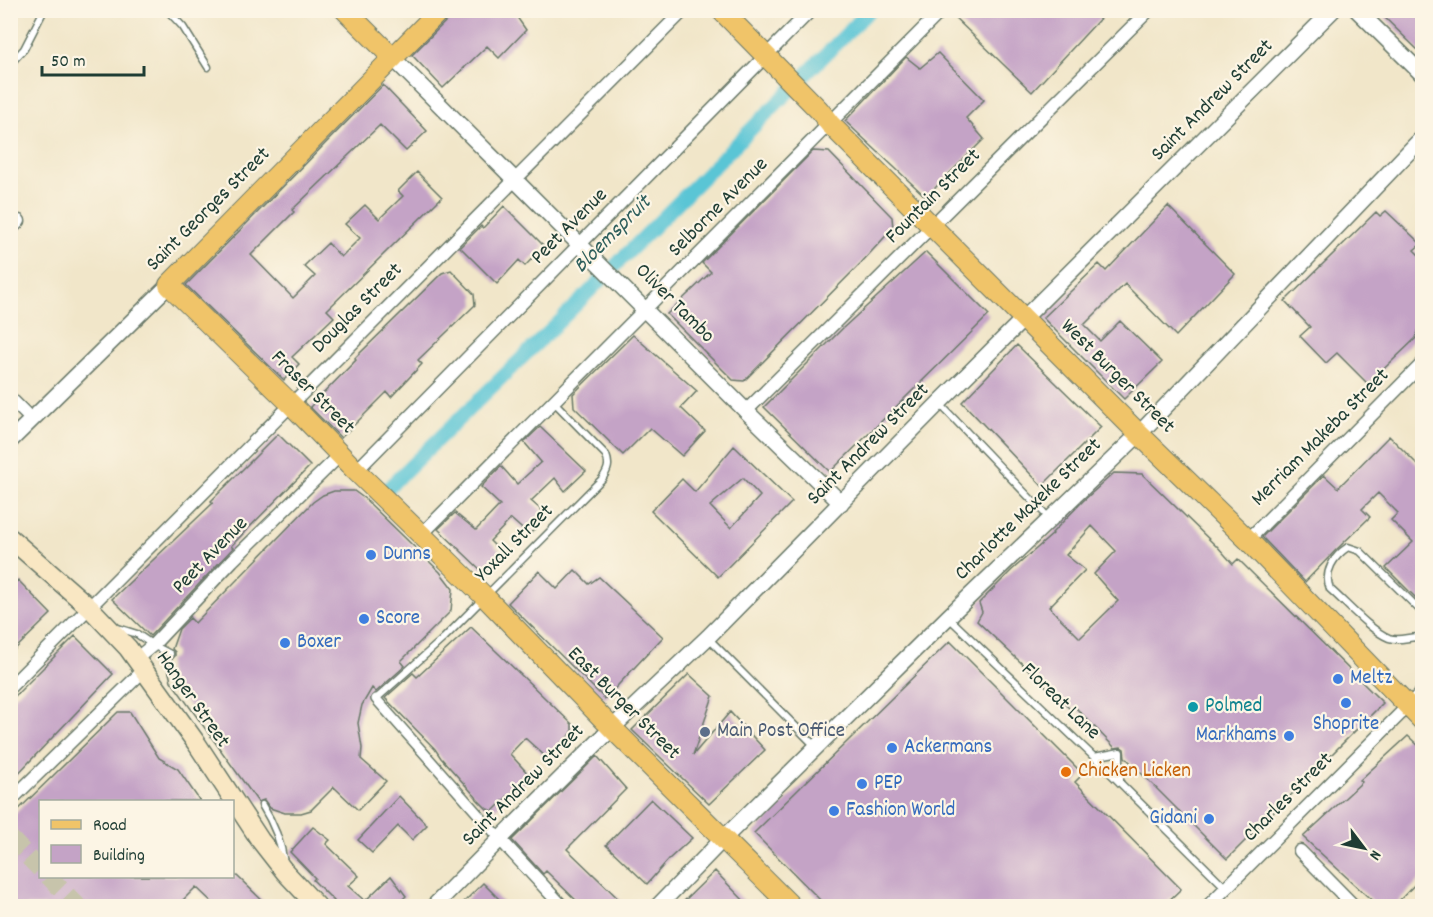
<svg xmlns="http://www.w3.org/2000/svg" width="1433" height="917" viewBox="0 0 1433 917" font-family="Dekko,sans-serif">
<style>
.lines{fill:none;stroke-linecap:round;stroke-linejoin:round}
.canal{stroke:#5ac5d5;stroke-width:14}
.building{fill:#c4a3c6;fill-rule:evenodd}
.secondary-tunnel{stroke:#c7c4ab;stroke-width:18;stroke-dasharray:18 9;stroke-linecap:butt}
.service-casing{stroke:#687868;stroke-width:9}
.pedestrian-casing{stroke:#687868;stroke-width:12}
.minor-casing{stroke:#687868;stroke-width:15}
.tertiary-casing{stroke:#687868;stroke-width:18}
.secondary-casing{stroke:#687868;stroke-width:21}
.primary-casing{stroke:#687868;stroke-width:22}
.service{stroke:#fff;stroke-width:6}
.pedestrian{stroke:#fff;stroke-width:9}
.minor{stroke:#fff;stroke-width:12}
.tertiary{stroke:#fff;stroke-width:15}
.secondary{stroke:#f9e7c3;stroke-width:18}
.primary{stroke:#f0c469;stroke-width:20}
.shop-dot{fill:#3f7fe0;stroke:#fcf5e5;stroke-width:2}
.culture-dot{fill:#0f9aa8;stroke:#fcf5e5;stroke-width:2}
.service-dot{fill:#5c6f8a;stroke:#fcf5e5;stroke-width:2}
.food-dot{fill:#e8710a;stroke:#fcf5e5;stroke-width:2}
.labels{text-anchor:middle;dominant-baseline:central;stroke-width:4.5;stroke-linejoin:round;paint-order:stroke}
.street-label{font-size:21px;fill:#1f3d34;stroke:#fcf5e5}
.shop-label{font-size:21px;fill:#366cbe;stroke:#fcf5e5;text-anchor:start}
.culture-label{font-size:21px;fill:#0d838f;stroke:#fcf5e5;text-anchor:start}
.service-label{font-size:21px;fill:#4e5e75;stroke:#fcf5e5;text-anchor:start}
.food-label{font-size:21px;fill:#c56008;stroke:#fcf5e5;text-anchor:start}
.water-label{font-size:22px;font-style:italic;fill:#2e5f5c;stroke:#fcf5e5}
</style>
<rect width="100%" height="100%" fill="#fcf5e5"/>
<filter id="ink" filterUnits="userSpaceOnUse"><feTurbulence type="fractalNoise" baseFrequency=".0167" numOctaves="2"/><feDisplacementMap in="SourceGraphic" scale="12" xChannelSelector="R" yChannelSelector="G"/><feConvolveMatrix kernelMatrix="1 2 1 2 8 2 1 2 1" color-interpolation-filters="sRGB"/></filter>
<filter id="wash" filterUnits="userSpaceOnUse"><feTurbulence type="fractalNoise" baseFrequency=".008" numOctaves="4" result="noise"/><feDisplacementMap in="SourceGraphic" scale="24" xChannelSelector="R" yChannelSelector="G"/><feGaussianBlur stdDeviation="1.35" result="paint"/><feColorMatrix in="noise" values="0 0 0 0 0 0 0 0 0 0 0 0 0 0 0 0 0 1.4 0 .05"/><feComposite in="paint" operator="in"/></filter>
<g filter="url(#wash)">
<rect width="100%" height="100%" fill="#f1e6c9"/>
<g class="lines">
<path class="canal" d="M387,489L559,322L870,10"/>
</g>
<g id="blocks">
<path class="building" d="M452,10H512L526,30L499,58L487,46L443,88L412,55L449,18Z
M950,10H1108L1032,92L950,13Z
M1377,10H1422V54Z
M938,53L984,100L966,118L984,139L926,197L845,121L906,57L920,68Z
M383,85L427,131L406,151L380,125L292,210L294,212L251,255L293,298L315,276L304,266L328,243L341,257L360,238L345,224L365,205L379,219L403,196L398,191L417,172L442,197L327,310L334,317L292,357L299,364L284,380L186,285Z
M813,151L829,152L892,217L893,228L861,263L744,381L733,380L667,314L711,272L702,263Z
M504,206L544,246L525,266L519,260L497,284L460,247L481,226L483,228Z
M1168,206L1235,274L1176,336L1125,284L1084,325L1100,341L1120,321L1162,362L1124,399L1043,318L1099,264L1106,271Z
M1386,211L1421,244L1414,250L1422,258V330L1418,331L1416,338L1368,384L1337,353L1326,363L1300,336L1310,327L1285,301L1376,212L1380,216Z
M926,252L989,315L830,472L764,407L843,328Z
M451,270L474,294L475,305L418,360L422,364L391,397L387,392L341,438L310,407L356,360L355,358L442,273Z
M633,335L697,391L681,408L705,431L682,456L650,428L623,455L574,407L573,394Z
M1017,345L1101,427L1042,486L962,402Z
M540,427L586,471L565,491L555,478L531,501L547,515L529,535L511,519L490,541L502,553L484,573L438,529L455,513L476,530L500,505L481,487L501,466L517,484L541,462L524,442Z
M278,434L310,466L231,546L233,548L150,636L112,599L213,503L211,501Z
M1389,436L1422,469V604L1386,568L1413,542L1391,520L1398,513L1378,493L1362,509L1370,517L1335,551L1305,582L1262,537L1324,475L1338,488Z
M734,446L792,502L718,577L651,511L682,479L695,492ZM743,478L760,496L731,528L710,506Z
M1114,473L1142,474L1216,546H1217L1233,564L1238,559L1383,703L1227,859L1125,757L1124,749L1121,747L1115,748L1074,706L1071,710L977,621L982,612L979,603L1012,570L1053,534L1052,533L1083,501ZM1092,526L1116,551L1094,574L1118,601L1080,638L1049,607L1085,570L1066,555Z
M334,491H354L365,499L440,572L453,589L451,611L401,661L405,666L376,692L372,688L362,705L358,723L362,748L361,759L386,781L358,810L334,787L311,810L301,813H285L270,808L264,800L258,802L171,681L168,669L169,659H172L175,656V652L172,649L179,629L190,618L195,623L313,502L323,495Z
M575,570L589,584L599,577L663,637L605,699L508,603L539,571L557,589Z
M18,580L51,614L10,654V588Z
M471,627L572,724V733L546,757L525,738L510,754L531,777L508,796L493,811L487,809L477,799L476,797L441,758L435,749L385,698L413,673L417,677Z
M75,636L113,674L10,782V701Z
M950,641L1083,774L1075,782L1181,889L1163,906H826L754,833Z
M689,674L713,696L693,755L730,712L765,750L709,804L632,730Z
M118,712H130L159,758L178,769L200,801H40V876H237L268,906H216L196,887L177,906H10V818Z
M1408,736L1422,749V877L1394,906H1378L1303,837L1362,782L1360,780Z
M597,756L626,789L567,849L626,906H582L546,871L543,874L512,840Z
M399,796L427,825L412,840L398,826L372,853L358,840Z
M651,799L692,838L669,859L647,884L606,845Z
M313,827L330,840L326,844L359,876L348,886L365,901L391,876L406,896L396,906H332L334,901L313,880L315,878L290,852Z
M715,871L749,906H679Z
M483,883L506,906H460Z"/>
</g>
</g>
<g filter="url(#ink)">
<use href="#blocks" fill-opacity="0" stroke="#687868" stroke-width="1.5"/>
<g class="lines">
<path class="secondary-tunnel" d="M10,838L40,869
M48,876L78,906"/>
<g class="service-casing">
<path id="service" d="M167,10L183,27L208,67
M10,64L24,49L44,10
M1422,335H1421L1422,348
M940,404L1049,518
M1422,612L1360,551L1348,547C1334,556 1323,572 1330,589C1345,602 1371,631 1389,638C1400,642 1412,635 1422,638
M948,617L1094,757L1226,888
M118,628L137,634L153,645L170,654
M708,638L815,746
M376,699L444,638L602,479C608,470 610,465 606,455L554,402
M1094,757L1120,752V783
M262,805C274,824 281,841 284,863"/>
</g>
<g class="pedestrian-casing">
<path id="pedestrian" d="M376,699L500,839"/>
</g>
<g class="minor-casing">
<path id="minor" d="M10,230L19,221
M10,398L32,420
M746,411L1149,10
M356,471L811,10
M421,535L942,10
M1248,540L1422,364
M136,659L153,645L232,561L340,455
M10,687L684,10
M10,801L144,670
M500,839L562,906
M1300,851L1354,906
M1208,906L1422,692"/>
</g>
<g class="tertiary-casing">
<path id="tertiary" d="M1357,10L1422,74
M393,58L746,411L841,503
M10,441L169,285
M434,906L500,839L612,728L708,637L939,403L1333,10
M658,906L723,839L948,617L1139,434L1422,138"/>
</g>
<g class="secondary-casing">
<path id="secondary" d="M10,538L90,608L128,648L197,744L260,840L285,872L317,906"/>
</g>
<g class="primary-casing">
<path id="primary" d="M345,10L393,58
M440,10L169,285L291,404L356,471L485,597L612,728L791,906
M721,10L819,110L830,124L1139,434L1248,540L1422,720"/>
</g>
<use href="#service" class="service"/>
<use href="#pedestrian" class="pedestrian"/>
<use href="#minor" class="minor"/>
<use href="#tertiary" class="tertiary"/>
<use href="#secondary" class="secondary"/>
<use href="#primary" class="primary"/>
</g>
</g>
<g class="shop-dot">
<circle cx="371" cy="555" r="6"/>
<circle cx="364" cy="619" r="6"/>
<circle cx="285" cy="643" r="6"/>
<circle cx="1338" cy="679" r="6"/>
<circle cx="1346" cy="703" r="6"/>
<circle cx="1289" cy="736" r="6"/>
<circle cx="892" cy="748" r="6"/>
<circle cx="862" cy="784" r="6"/>
<circle cx="834" cy="811" r="6"/>
<circle cx="1209" cy="819" r="6"/>
</g>
<circle class="culture-dot" cx="1193" cy="707" r="6"/>
<circle class="service-dot" cx="705" cy="732" r="6"/>
<circle class="food-dot" cx="1066" cy="772" r="6"/>
<g class="labels">
<g class="street-label">
<text transform="translate(1213 101) rotate(-45)">Saint Andrew Street</text>
<text transform="translate(934 197) rotate(-45)">Fountain Street</text>
<text transform="translate(719 208) rotate(-45)">Selborne Avenue</text>
<text transform="translate(209 210) rotate(-45)">Saint Georges Street</text>
<text transform="translate(570 227) rotate(-45)">Peet Avenue</text>
<text transform="translate(674 304) rotate(45)">Oliver Tambo</text>
<text transform="translate(358 309) rotate(-45)">Douglas Street</text>
<text transform="translate(1117 377) rotate(45)">West Burger Street</text>
<text transform="translate(312 393) rotate(45)">Fraser Street</text>
<text transform="translate(1321 438) rotate(-45)">Merriam Makeba Street</text>
<text transform="translate(869 445) rotate(-45)">Saint Andrew Street</text>
<text transform="translate(1029 510) rotate(-44)">Charlotte Maxeke Street</text>
<text transform="translate(515 544) rotate(-45)">Yoxall Street</text>
<text transform="translate(211 556) rotate(-46)">Peet Avenue</text>
<text transform="translate(192 700) rotate(55)">Hanger Street</text>
<text transform="translate(1060 702) rotate(44)">Floreat Lane</text>
<text transform="translate(623 704) rotate(45)">East Burger Street</text>
<text transform="translate(524 786) rotate(-45)">Saint Andrew Street</text>
<text transform="translate(1289 798) rotate(-45)">Charles Street</text>
</g>
<g class="shop-label">
<text x="383" y="555">Dunns</text>
<text x="376" y="619">Score</text>
<text x="297" y="643">Boxer</text>
<text x="1350" y="679">Meltz</text>
<text x="1346" y="725" text-anchor="middle">Shoprite</text>
<text x="1277" y="736" text-anchor="end">Markhams</text>
<text x="904" y="748">Ackermans</text>
<text x="874" y="784">PEP</text>
<text x="846" y="811">Fashion World</text>
<text x="1197" y="819" text-anchor="end">Gidani</text>
</g>
<g class="culture-label">
<text x="1205" y="707">Polmed</text>
</g>
<g class="service-label">
<text x="717" y="732">Main Post Office</text>
</g>
<g class="food-label">
<text x="1078" y="772">Chicken Licken</text>
</g>
<g class="water-label">
<text transform="translate(613 235) rotate(-45)">Bloemspruit</text>
</g>
</g>
<rect width="1433" height="917" fill="none" stroke="#fcf5e5" stroke-width="36"/>
<rect x="39" y="800" width="195" height="78" fill="#fcf5e5" stroke="#a4ab9e" stroke-width="1.5"/>
<rect x="51" y="820" width="30" height="9" fill="#f0c469" stroke="#a4ab9e" stroke-width="1.5"/>
<text x="93" y="830" font-size="18" fill="#1f3d34">Road</text>
<rect x="51" y="845" width="30" height="18" fill="#c4a3c6" stroke="#a4ab9e" stroke-width="1.5"/>
<text x="93" y="860" font-size="18" fill="#1f3d34">Building</text>
<g transform="translate(1364 848) rotate(122)" stroke="#fcf5e5" stroke-width="4.5" paint-order="stroke">
<path d="M0-4.5L10 22L0 15L-10 22Z" fill="#1f3d34"/>
<text y="-9" font-size="16" font-weight="bold" text-anchor="middle" fill="#1f3d34">N</text>
</g>
<path d="M42 66v9h102v-9" fill="none" stroke="#1f3d34" stroke-width="3"/>
<text x="51" y="66" font-size="18" fill="#1f3d34" stroke="#fcf5e5" stroke-width="4.5" paint-order="stroke">50 m</text>
</svg>
